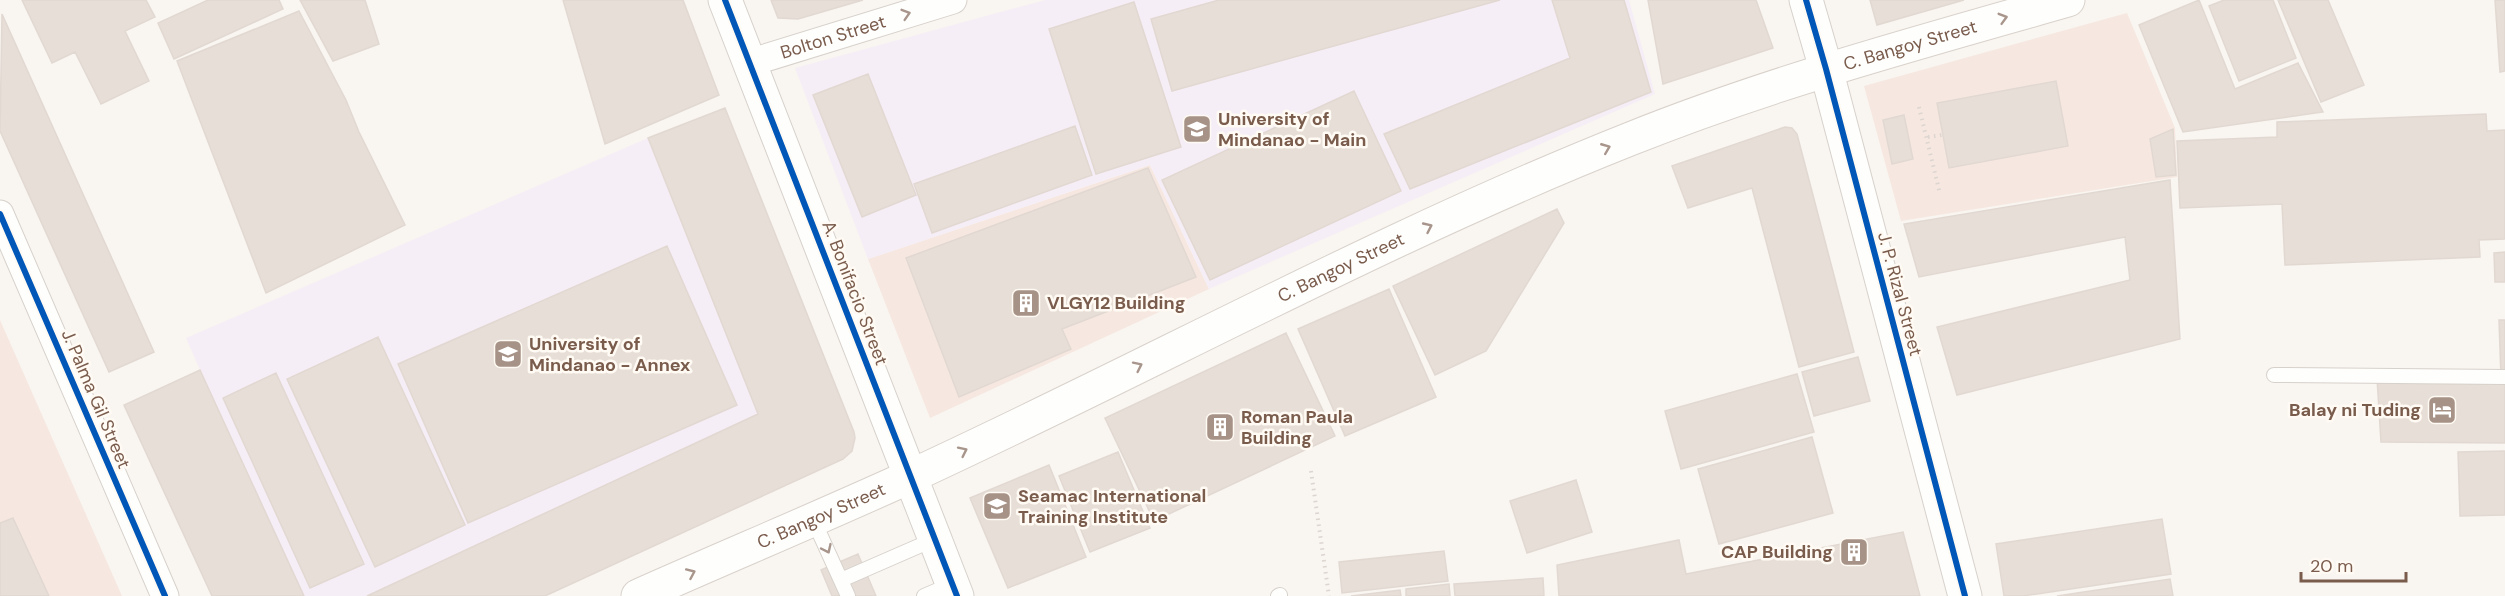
<svg xmlns="http://www.w3.org/2000/svg" width="2505" height="596" viewBox="0 0 2505 596" font-family="'DM Sans',sans-serif">
<style>
.commercial{fill:#f6e8e1}
.education{fill:#f6eef6}
.building{fill:#e6ded7;stroke:#e2d8d2;stroke-width:1.5}
.lines{fill:none;stroke-linecap:round;stroke-linejoin:round}
.service-casing{stroke:#d7d1cb;stroke-width:16}
.minor-casing{stroke:#d7d1cb;stroke-width:29}
.tertiary-casing{stroke:#d7d1cb;stroke-width:35}
.secondary-casing{stroke:#d9d2cb;stroke-width:35}
.path{stroke:#dcd5d0;stroke-width:4;stroke-dasharray:1.5 4.5;stroke-linecap:butt}
.service{stroke:#fefefd;stroke-width:14}
.minor{stroke:#fefefd;stroke-width:27}
.tertiary{stroke:#fefefd;stroke-width:33}
.secondary{stroke:#fefefd;stroke-width:33}
.cycleway-casing{stroke:#fffaf3;stroke-width:10}
.cycleway{stroke:#0057b8;stroke-width:6}
.oneway{stroke:#a8958b}
.labels{text-anchor:middle;dominant-baseline:central;stroke-width:5;stroke-linejoin:round;paint-order:stroke}
.street-label{font-size:18px;fill:#7a5c4d;stroke:#fffaf3}
.poi-label{font-size:18px;font-weight:bold;fill:#7a5c4d;stroke:#fffaf3;text-anchor:start}
</style>
<rect width="100%" height="100%" fill="#f9f5f0"/>
<path class="commercial" d="M2127,13L2175,128L2177,177L1901,221L1864,86Z
M1150,165L1209,289L930,418L868,259Z
M0,320L122,596H0Z"/>
<path class="education" d="M1045,0H1629L1655,94L1209,289L1150,165L868,259L795,68Z
M725,108L854,432V445L848,456L545,596H212L124,405L200,370L186,338L648,138Z"/>
<path class="building" d="M22,0H146L155,17L125,31L149,81L101,104L75,52L52,63Z
M208,0H279L283,9L174,59L158,23Z
M300,0H365L379,44L333,61Z
M563,0H683L719,95L605,144Z
M771,0H863L798,19L778,18Z
M1219,0H1500L1172,91L1151,19Z
M1552,0H1624L1651,92L1410,189L1384,134L1570,58Z
M1648,0H1756L1773,48L1663,84Z
M1870,0H1964L1877,25Z
M2199,0L2235,89L2298,63L2323,112L2183,132L2139,25Z
M2224,0H2273L2296,58L2239,81L2209,6Z
M2278,0H2328L2364,85L2321,102Z
M2495,0H2505V71L2500,72Z
M1134,2L1181,147L1096,174L1049,29Z
M299,11L346,100L359,132L405,225L266,293L177,61Z
M2,14L154,352L109,372L0,131Z
M868,74L916,195L862,217L813,95Z
M2056,81L2068,146L1949,168L1937,103Z
M1354,91L1401,191L1210,280L1162,180Z
M725,108L854,432L855,438L852,451L843,459L545,596H367L758,414L648,138Z
M2486,114L2487,131L2505,130V239L2479,240L2480,257L2285,265L2282,204L2180,208L2177,141L2277,137V122Z
M1904,115L1913,159L1892,164L1883,120Z
M1075,126L1092,175L932,233L914,184Z
M1785,127L1792,128L1797,134L1854,352L1799,367L1752,188L1688,208L1672,166Z
M2173,129L2176,175L2156,177L2150,139Z
M1148,168L1196,277L1062,329L1071,349L959,397L906,258Z
M2170,180L2180,339L1957,395L1937,327L2130,280L2125,237L1919,277L1904,224Z
M1557,209L1564,223L1486,351L1435,375L1393,286Z
M667,246L737,405L468,523L398,364Z
M2505,252V282H2495L2494,253Z
M1389,289L1436,397L1345,436L1298,329Z
M2499,320H2505V377H2501Z
M1286,333L1335,436L1154,521L1105,418Z
M378,337L465,525L375,567L287,379Z
M1858,357L1870,401L1814,416L1802,372Z
M200,370L304,596H212L124,405Z
M276,373L364,564L310,588L223,398Z
M1797,374L1814,432L1681,469L1665,411Z
M2377,378H2505V443L2381,442Z
M1812,437L1833,513L1719,544L1698,469Z
M2505,451V515L2460,516L2458,452Z
M1118,452L1150,528L1090,552L1059,476Z
M1049,465L1086,557L1008,588L970,498Z
M1576,480L1592,532L1527,553L1510,501Z
M13,518L49,596H0V523Z
M2162,519L2171,574L2023,596H2004L1996,544Z
M1903,532L1920,596H1559L1557,565L1679,540L1686,574Z
M1444,551L1448,581L1342,593L1339,562Z
M858,554L876,596H832L821,570Z
M1543,578L1544,596H1455L1454,584Z
M2170,579L2173,596H2057Z
M1449,584L1450,596H1406V589Z
M1400,590L1401,596H1351Z"/>
<g class="lines">
<g class="service-casing">
<path id="service" d="M2274,375L2505,377
M813,519L848,596
M841,580L935,539
M924,596L952,584
M1278,596L1280,595"/>
</g>
<g class="minor-casing">
<g id="minor">
<path id="s1" d="M749,63L953,0"/>
<path d="M0,214L165,596"/>
</g>
</g>
<g class="tertiary-casing">
<path id="tertiary" d="M725,0L957,596
M1806,0L1826,69L1965,596"/>
</g>
<g class="secondary-casing">
<g id="secondary">
<path id="s2" d="M638,596C728,556 819,518 909,477C1150,366 1383,237 1630,139C1772,82 1921,42 2068,0"/>
</g>
</g>
<path class="path" d="M1919,107L1940,194
M1928,137L1942,135
M1311,471L1329,596"/>
<use href="#service" class="service"/>
<use href="#minor" class="minor"/>
<use href="#tertiary" class="tertiary"/>
<use href="#secondary" class="secondary"/>
<g class="cycleway-casing">
<path id="cycleway" d="M725,0L957,596
M1806,0L1826,69L1965,596
M0,214L165,596"/>
</g>
<use href="#cycleway" class="cycleway"/>
</g>
<defs><path id="oneway-chevron" d="M-2-3.5L2.5 0L-2 3.5" fill="none" stroke-width="1.6" stroke-linecap="round" stroke-linejoin="round" transform="scale(1.5)"/></defs>
<g class="oneway">
<use href="#oneway-chevron" transform="translate(906 14) rotate(-17)"/>
<use href="#oneway-chevron" transform="translate(2003 18) rotate(-16)"/>
<use href="#oneway-chevron" transform="translate(1606 148) rotate(-22)"/>
<use href="#oneway-chevron" transform="translate(1428 227) rotate(-25)"/>
<use href="#oneway-chevron" transform="translate(1138 366) rotate(-26)"/>
<use href="#oneway-chevron" transform="translate(963 451) rotate(-26)"/>
<use href="#oneway-chevron" transform="translate(827 549) rotate(65)"/>
<use href="#oneway-chevron" transform="translate(691 573) rotate(-24)"/>
</g>
<defs>
<g id="university-square" transform="scale(1.5)"><rect x="-9" y="-9" width="18" height="18" rx="4" fill="#a69286" stroke="#fffaf3"/><path d="M0-5L7-2L0 1L-7-2ZM-4 1L0 2.5L4 1V4Q0 6-4 4Z" fill="#fff"/></g>
<g id="building-square" transform="scale(1.5)"><rect x="-9" y="-9" width="18" height="18" rx="4" fill="#a69286" stroke="#fffaf3"/><path d="M-4-6H4V6H1V3H-1V6H-4ZM-2.5-4.3h1.7v1.8h-1.7ZM.8-4.3h1.7v1.8H.8ZM-2.5-1h1.7V.8h-1.7ZM.8-1h1.7V.8H.8Z" fill="#fff"/></g>
<g id="hotel-square" transform="scale(1.5)"><rect x="-9" y="-9" width="18" height="18" rx="4" fill="#a69286" stroke="#fffaf3"/><path d="M-6-4.5h1.5V1H6V5H4.5V3h-9V5H-6ZM-4 0a1.8 1.8 0 1 1 3.6 0ZM.5 0V-2.5h3Q6-2.5 6 0Z" fill="#fff"/></g>
<g id="school-square" transform="scale(1.5)"><rect x="-9" y="-9" width="18" height="18" rx="4" fill="#a69286" stroke="#fffaf3"/><path d="M0-5L7-2L0 1L-7-2ZM-4 1L0 2.5L4 1V4Q0 6-4 4Z" fill="#fff"/></g>
</defs>
<g fill-rule="evenodd">
<use href="#university-square" x="1197" y="129"/>
<use href="#building-square" x="1026" y="303"/>
<use href="#university-square" x="508" y="354"/>
<use href="#hotel-square" x="2442" y="410"/>
<use href="#building-square" x="1220" y="427"/>
<use href="#school-square" x="997" y="506"/>
<use href="#building-square" x="1854" y="552"/>
</g>
<g class="labels">
<g class="street-label">
<text stroke="none"><textPath href="#s1" startOffset="88">Bolton Street</textPath></text>
<text stroke="none"><textPath href="#s2" startOffset="1388">C. Bangoy Street</textPath></text>
<text stroke="none"><textPath href="#s2" startOffset="776">C. Bangoy Street</textPath></text>
<text transform="translate(855 293) rotate(69)">A. Bonifacio Street</text>
<text transform="translate(1900 294) rotate(75)">J. P. Rizal Street</text>
<text transform="translate(96 399) rotate(67)">J. Palma Gil Street</text>
<text stroke="none"><textPath href="#s2" startOffset="200">C. Bangoy Street</textPath></text>
</g>
<g class="poi-label">
<text x="1218" y="119">University of<tspan x="1218" dy="21">Mindanao - Main</tspan></text>
<text x="1047" y="303">VLGY12 Building</text>
<text x="529" y="344">University of<tspan x="529" dy="21">Mindanao - Annex</tspan></text>
<text x="2421" y="410" text-anchor="end">Balay ni Tuding</text>
<text x="1241" y="417">Roman Paula<tspan x="1241" dy="21">Building</tspan></text>
<text x="1018" y="496">Seamac International<tspan x="1018" dy="21">Training Institute</tspan></text>
<text x="1833" y="552" text-anchor="end">CAP Building</text>
</g>
</g>
<path d="M2301 572v9h105v-9" fill="none" stroke="#7a5c4d" stroke-width="3"/>
<text x="2310" y="572" font-size="18" fill="#7a5c4d" stroke="#fffaf3" stroke-width="4.5" paint-order="stroke">20 m</text>
</svg>
